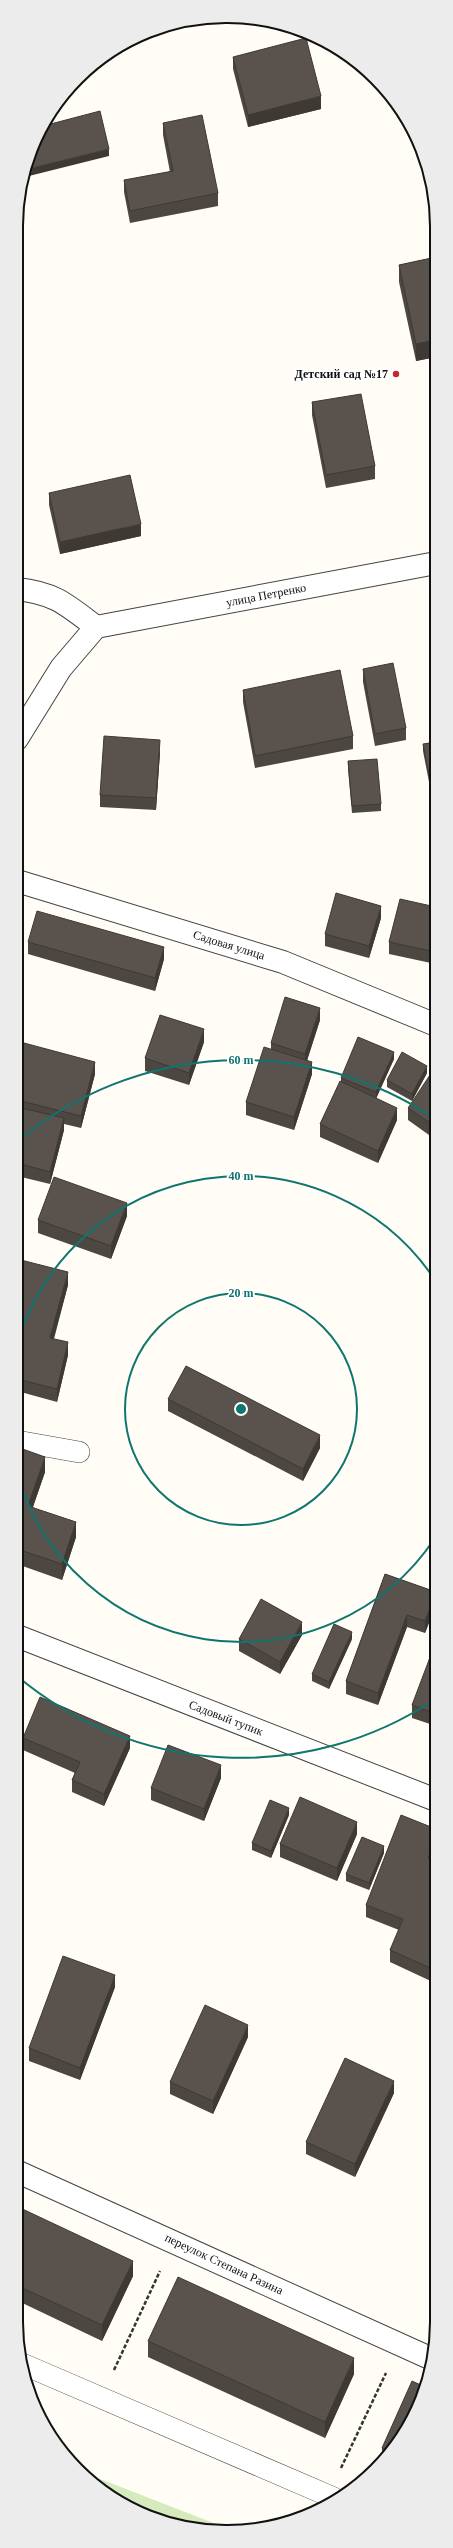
<svg xmlns="http://www.w3.org/2000/svg" width="453" height="2548" viewBox="0 0 453 2548" font-family="Georgia,serif">
<style>
.green{fill:#d5ebbd}
.lines{fill:none;stroke-linecap:round;stroke-linejoin:round}
.service-casing{stroke:#444;stroke-width:22}
.minor-casing{stroke:#444;stroke-width:24}
.path{stroke:#333;stroke-width:2.5;stroke-dasharray:4 2;stroke-linecap:butt}
.service{stroke:#fff;stroke-width:21}
.minor{stroke:#fff;stroke-width:22}
.wall{fill:#4d4742}
.shaded-wall{fill:#3f3936}
.building{fill:#5a524d;stroke:#3f3936}
.ring{fill:none;stroke:#0f766e;stroke-width:2}
.poi-dot{fill:#c4262e;stroke:#fff;stroke-width:1.5}
.labels{text-anchor:middle;dominant-baseline:central;stroke-width:4;stroke-linejoin:round;paint-order:stroke}
.poi-label{font-size:12px;font-weight:bold;fill:#111;stroke:#fff;text-anchor:end}
.street-label{font-size:12px;fill:#111;stroke:#fff}
.rim{fill:none;stroke:#111;stroke-width:2}
.centre{fill:#0f766e;stroke:#fff;stroke-width:2}
.ring-label{font-size:12px;text-anchor:middle;font-weight:bold;fill:#0f766e;stroke:#fff;stroke-width:4;stroke-linejoin:round;paint-order:stroke}
</style>
<rect width="100%" height="100%" fill="#fffdf5"/>
<path class="green" d="M77,2470L229,2529L213,2532L134,2510Z"/>
<g class="lines">
<g class="service-casing">
<path id="service" d="M17,1441L79,1452
M25,2365L334,2498"/>
</g>
<g class="minor-casing">
<path id="minor" d="M17,589C55,593 67,605 96,627
M96,627L436,563
M17,739L61,668L96,627
M17,881L283,962L436,1025
M17,1636L436,1800
M16,2171L432,2359"/>
</g>
<path class="path" d="M114,2370L160,2271
M341,2468L386,2373"/>
<use href="#service" class="service"/>
<use href="#minor" class="minor"/>
</g>
<path class="wall" d="M233,57L321,109L248,127L233,69Z
M163,123L218,193V206L130,223L124,192V180L170,172L163,135Z
M436,257V357L416,361L399,282V265Z
M312,402L375,466V479L326,488L312,415Z
M49,493L141,536L60,554L49,505Z
M436,656V692L432,669V657Z
M363,669L406,728V740L375,746L363,682Z
M243,690L353,736V749L255,768L243,702Z
M436,742V786L430,787L423,751V744Z
M160,752L156,810L100,807V795Z
M348,761L381,804V811L352,813L348,769Z
M436,907L431,963L389,954V942Z
M381,918L369,958L325,946V934Z
M28,942L164,959L155,991L28,954Z
M320,1020L307,1060L312,1074L294,1130L246,1115V1102L271,1049V1043Z
M204,1042L189,1085L145,1071V1058Z
M394,1059L376,1098L397,1120L378,1163L320,1137V1124L341,1082V1078Z
M17,1071L95,1074L81,1128L64,1124V1130L50,1184L17,1176Z
M427,1073L412,1101L387,1087V1080Z
M436,1079V1140L408,1120V1108Z
M127,1216L111,1259L38,1233V1220Z
M17,1259L68,1285L54,1339L68,1355L57,1402L17,1391Z
M168,1399L320,1448L303,1481L168,1411Z
M17,1447L45,1472L33,1507L76,1537L62,1580L17,1564Z
M385,1574L436,1592V1605L425,1633L407,1627L378,1705L346,1694V1681Z
M302,1635L280,1674L239,1651V1639Z
M352,1639L329,1689L312,1681V1674Z
M436,1653V1726L412,1718V1705Z
M23,1738L130,1748L104,1806L72,1792V1780L75,1773L23,1750Z
M221,1778L204,1821L151,1800V1788Z
M289,1815L271,1858L252,1850V1843Z
M357,1834L337,1881L280,1857V1844Z
M384,1853L369,1890L346,1881V1874Z
M432,1859L436,1861L435,1983L390,1962V1950L399,1930L366,1917V1905Z
M115,1987L80,2080L29,2061V2048Z
M248,2037L213,2114L170,2094V2082Z
M394,2093L355,2177L306,2154V2142Z
M16,2206L133,2276L102,2341L16,2300Z
M148,2341L354,2374L325,2438L148,2357Z
M409,2427L382,2459V2448Z"/>
<path class="shaded-wall" d="M321,96V109L248,127V115Z
M109,149V156L25,177L28,169Z
M436,340V357L416,361V344Z
M141,524V536L60,554V542Z
M160,740V752L156,810V798Z
M381,906V918L369,958V946Z
M436,931V943L431,963V951Z
M164,947V959L155,991V978Z
M320,1008V1020L305,1067V1054Z
M204,1029V1042L189,1085V1073Z
M394,1052V1059L376,1099V1092Z
M95,1062V1074L81,1128V1116Z
M312,1062V1074L294,1130V1117Z
M427,1066V1073L412,1101V1094Z
M397,1108V1120L378,1163V1151Z
M64,1118V1130L50,1184V1172Z
M127,1203V1216L111,1259V1246Z
M68,1272V1285L50,1351V1338Z
M68,1342V1355L57,1402V1389Z
M320,1435V1448L303,1481V1469Z
M45,1457V1472L28,1521V1506Z
M76,1522V1537L62,1580V1564Z
M436,1592V1605L425,1633V1621Z
M407,1615V1627L378,1705V1693Z
M302,1622V1635L280,1674V1662Z
M352,1632V1639L329,1689V1682Z
M130,1736V1748L104,1806V1794Z
M221,1765V1778L204,1821V1809Z
M289,1808V1815L271,1858V1851Z
M357,1822V1834L337,1881V1868Z
M436,1838V1851L428,1870V1858Z
M384,1846V1853L369,1890V1883Z
M115,1975V1987L80,2080V2068Z
M248,2025V2037L213,2114V2101Z
M394,2081V2093L355,2177V2164Z
M133,2261V2276L102,2341V2325Z
M354,2358V2374L325,2438V2422Z"/>
<path class="building" d="M306,38L321,96L248,115L233,57Z
M100,111L109,149L28,169L43,126Z
M202,115L218,193L130,211L124,180L173,171L163,123Z
M436,257V340L416,344L399,265Z
M361,394L375,466L326,475L312,402Z
M130,475L141,524L60,542L49,493Z
M436,656V680L432,657Z
M393,663L406,728L375,734L363,669Z
M340,670L353,736L255,756L243,690Z
M104,736L160,740L156,798L100,795Z
M436,742V779L430,780L423,744Z
M377,759L381,804L352,806L348,761Z
M336,893L381,906L369,946L325,934Z
M400,899L436,907V931L431,951L389,942Z
M37,911L164,947L155,978L28,942Z
M285,997L320,1008L305,1054L271,1043Z
M160,1015L204,1029L189,1073L145,1058Z
M358,1037L394,1052L376,1092L341,1078Z
M24,1043L95,1062L81,1116L17,1100V1071Z
M264,1047L312,1062L294,1117L246,1102Z
M402,1052L427,1066L412,1094L387,1080Z
M430,1075L436,1079V1127L408,1108Z
M340,1081L397,1108L378,1151L320,1124Z
M17,1107L64,1118L50,1172L17,1163Z
M54,1177L127,1203L111,1246L38,1220Z
M17,1259L68,1272L50,1338L68,1342L57,1389L17,1379Z
M186,1366L320,1435L303,1469L168,1399Z
M17,1447L45,1457L28,1506L76,1522L62,1564L17,1549Z
M385,1574L436,1592L425,1621L407,1615L378,1693L346,1681Z
M261,1599L302,1622L280,1662L239,1639Z
M334,1624L352,1632L329,1682L312,1674Z
M432,1652L436,1653V1714L412,1705Z
M40,1697L130,1736L104,1794L72,1780L80,1762L23,1738Z
M168,1745L221,1765L204,1809L151,1788Z
M300,1797L357,1822L337,1868L280,1844Z
M270,1800L289,1808L271,1851L252,1843Z
M401,1815L436,1829V1838L428,1858L436,1861L435,1970L390,1950L403,1919L366,1905Z
M362,1837L384,1846L369,1883L346,1874Z
M63,1956L115,1975L80,2068L29,2048Z
M205,2005L248,2025L213,2101L170,2082Z
M345,2058L394,2081L355,2164L306,2142Z
M16,2206L133,2261L102,2325L16,2285Z
M178,2277L354,2358L325,2422L148,2341Z
M412,2381L423,2386L409,2427L389,2451L382,2448Z"/>
<g class="ring">
<circle cx="241" cy="1409" r="116"/>
<path d="M435 1538A233 233 0 0 1 17 1473M17 1345A233 233 0 0 1 435 1280"/>
<path d="M434 1700A349 349 0 0 1 17 1676M19 1140A349 349 0 0 1 434 1118"/>
</g>
<circle class="poi-dot" cx="396" cy="374" r="4"/>
<g class="labels">
<g class="poi-label">
<text x="388" y="374">Детский сад №17</text>
</g>
<g class="street-label">
<text transform="translate(266 595) rotate(-11)">улица Петренко</text>
<text transform="translate(229 945) rotate(17)">Садовая улица</text>
<text transform="translate(226 1718) rotate(21)">Садовый тупик</text>
<text transform="translate(224 2264) rotate(25)">переулок Степана Разина</text>
</g>
</g>
<path d="M0 0H453V2548H0ZM226 23H227A203 203 0 0 1 430 226V2322A203 203 0 0 1 227 2525H226A203 203 0 0 1 23 2322V226A203 203 0 0 1 226 23Z" fill="#ececec" fill-rule="evenodd"/>
<path class="rim" d="M226 23H227A203 203 0 0 1 430 226V2322A203 203 0 0 1 227 2525H226A203 203 0 0 1 23 2322V226A203 203 0 0 1 226 23Z"/>
<circle cx="241" cy="1409" r="6" class="centre"/>
<g class="ring-label">
<text x="241" y="1064">60 m</text>
<text x="241" y="1180">40 m</text>
<text x="241" y="1297">20 m</text>
</g>
</svg>
